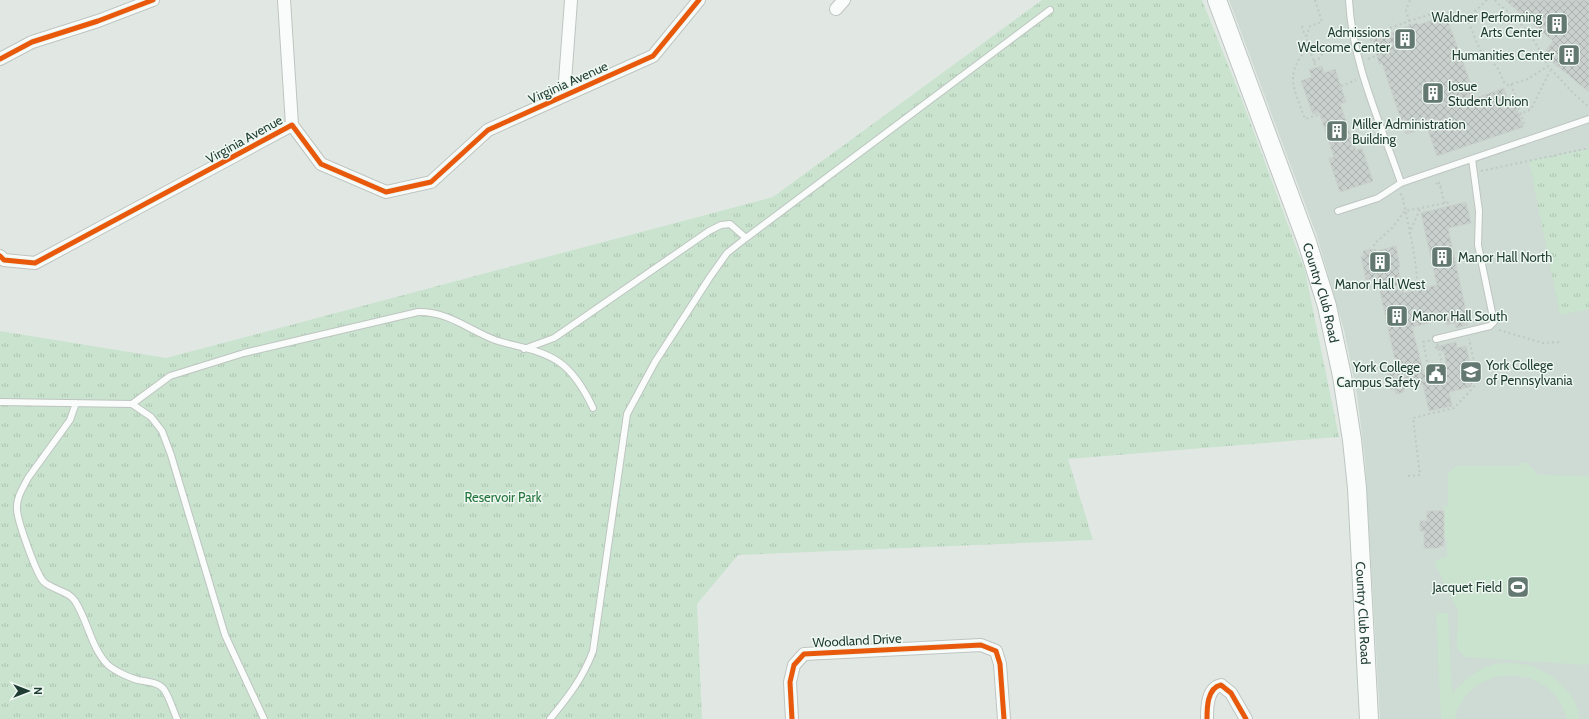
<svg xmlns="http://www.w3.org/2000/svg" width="1589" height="719" viewBox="0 0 1589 719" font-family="Cabin,sans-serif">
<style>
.built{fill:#cedad4}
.grass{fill:#c9e3ce}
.park{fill:url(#park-tufts)}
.building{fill:url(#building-cross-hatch);stroke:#cad1cd}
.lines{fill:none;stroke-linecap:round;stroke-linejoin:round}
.service-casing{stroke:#bec5c1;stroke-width:8}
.minor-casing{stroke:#bec5c1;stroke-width:14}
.secondary-casing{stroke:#bdc6c1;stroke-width:20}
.path{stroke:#bfc8c5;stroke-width:2;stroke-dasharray:2 3;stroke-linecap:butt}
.service{stroke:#fafcfb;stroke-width:6}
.minor{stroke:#fafcfb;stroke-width:12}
.secondary{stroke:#fafcfb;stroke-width:18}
.cycleway-casing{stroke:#eff8f2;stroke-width:8}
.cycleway{stroke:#e8590c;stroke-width:5}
.labels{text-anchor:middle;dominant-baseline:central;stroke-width:3;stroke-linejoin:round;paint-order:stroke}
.poi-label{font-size:13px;fill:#1e3c31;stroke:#eff8f2;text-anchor:end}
.street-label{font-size:13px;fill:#1e3c31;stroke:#eff8f2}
.park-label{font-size:13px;fill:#25763d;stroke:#eff8f2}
</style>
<defs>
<pattern id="park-tufts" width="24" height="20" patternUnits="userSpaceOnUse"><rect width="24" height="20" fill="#c9e3ce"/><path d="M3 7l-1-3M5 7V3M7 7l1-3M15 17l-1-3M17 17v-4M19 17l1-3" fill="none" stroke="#acc4b1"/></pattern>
<pattern id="building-cross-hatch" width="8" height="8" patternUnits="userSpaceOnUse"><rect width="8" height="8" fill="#c8cfcc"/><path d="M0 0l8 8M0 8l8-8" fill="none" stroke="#abb3b0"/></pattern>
</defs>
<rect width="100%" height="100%" fill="#e1e8e4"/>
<path class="built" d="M1229,0H1589V719H1380L1365,460L1357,394L1344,330L1317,236Z"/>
<path class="grass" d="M1521,463H1527L1538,475L1589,476V663L1586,665L1465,657L1457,648L1458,611L1434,562L1447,556V538H1444V506H1448V473L1456,466H1521Z
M1436,613H1448L1452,693C1464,682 1474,670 1491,665C1529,655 1573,679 1580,719H1567C1553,661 1468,661 1455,719H1441Z"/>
<path class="park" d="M1042,0H1202L1240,95L1305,271L1339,437L1068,459L1093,540L738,555L697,604L702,719H0V331L166,358L773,197Z
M1589,149V309L1560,315L1529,161Z"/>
<path class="building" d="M1505,0H1589V92L1550,60L1552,58L1545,52L1553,41Z
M1446,16L1476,98L1504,88L1509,105L1515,103L1523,127L1437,156L1427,127L1406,134L1382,63L1379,64L1373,40L1417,23L1418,25Z
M1322,66L1324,73L1335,69L1346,102L1340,104L1356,150L1362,148L1373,181L1340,192L1329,159L1334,157L1319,112L1313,114L1301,81L1312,77L1309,70Z
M1466,202L1471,223L1448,228L1468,320L1466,321L1468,325L1456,328L1455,323L1446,325L1445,319L1412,327L1424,374L1447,368L1444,352L1434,347L1456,342L1457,348L1466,346L1474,381L1470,387L1449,392L1452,406L1429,411L1423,384L1404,389V392L1396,394L1394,389L1391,390L1386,366L1396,364L1377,278L1366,280L1361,256H1364L1363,251L1372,249L1373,252L1396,246L1400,267L1398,268L1404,293L1437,285L1421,213Z
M1427,511H1444V546H1439V548H1424V531H1420V521H1427Z"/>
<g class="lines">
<g class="service-casing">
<path id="service" d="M1349,0C1352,63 1381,124 1401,183
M1338,211L1378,198L1401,183L1589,119
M1436,339L1490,326L1494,322L1478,245L1479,211L1472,159
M524,349L554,338L709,231L721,225L730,224L746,238
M0,402L132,404L151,417L162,431L171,455L225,635L264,719
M76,403L70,420L28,478C23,488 16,498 17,509C17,520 37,576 44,582C53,590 69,591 75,601C88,621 91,648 108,665C115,671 130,678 138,680C147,682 160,682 165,691C170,699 173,710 177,719
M132,404L170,376L244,353L418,312C447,311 469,330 495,340C516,347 540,349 559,362C575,373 585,391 593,408
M550,719C568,697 583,678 593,651L627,414L655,362L710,277L727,253L746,238L1050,10"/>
</g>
<g class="minor-casing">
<path id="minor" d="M284,0L292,125
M836,9L844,0
M0,59L32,42L98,21L153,0
M564,95L571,0
M0,256L4,260L35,263L292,125L321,164L386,192L431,182L488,130L653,56L699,0
M792,719L790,682L794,665L804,654L981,645L996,651L1000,664L1004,719
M1207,719C1207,708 1207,688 1221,685L1231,693L1246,719"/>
</g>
<g class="secondary-casing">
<g id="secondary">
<path id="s1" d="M1217,0L1307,242L1327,306L1342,376L1352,440L1357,488L1369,719"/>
</g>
</g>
<path class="path" d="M1315,0L1322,22L1310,26L1306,37L1315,65
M1487,0L1469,17L1468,21L1480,50L1497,67L1505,84L1508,85L1528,79L1548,66L1574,94L1589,107
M1495,0C1500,7 1508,10 1514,17C1529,31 1539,48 1548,66
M1302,26L1305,36
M1410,26L1409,21L1441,11L1467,21
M1309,46L1349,53
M1309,47C1283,74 1294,88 1305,119L1318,115L1317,113
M1366,50L1374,34L1409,21L1406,10L1410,0
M1368,59L1376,56
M1314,62L1320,58L1325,49
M1511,84L1525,127
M1341,86L1356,80
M1519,115L1531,109L1550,71
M1481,171L1589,148
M1439,182L1445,205
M1436,183L1441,187
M1400,194L1402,195C1409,226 1416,258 1418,289
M1409,234L1420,209
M1375,251L1374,244L1392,228L1405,211L1451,202
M1499,330L1543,343L1560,342
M1436,339L1442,363L1429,367L1430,375L1423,342Z
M1408,476L1420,475L1413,418L1454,408L1473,388L1478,380L1469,339"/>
<use href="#service" class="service"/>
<use href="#minor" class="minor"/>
<use href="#secondary" class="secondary"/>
<g class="cycleway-casing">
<path id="cycleway" d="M0,59L32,42L98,21L153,0
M0,256L4,260L35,263L292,125L321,164L386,192L431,182L488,130L653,56L699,0
M792,719L790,682L794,665L804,654L981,645L996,651L1000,664L1004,719
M1207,719C1207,708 1207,688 1221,685L1231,693L1246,719"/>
</g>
<use href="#cycleway" class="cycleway"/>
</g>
<defs>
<g id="building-square" transform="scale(1.15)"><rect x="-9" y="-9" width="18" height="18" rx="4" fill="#627870" stroke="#eff8f2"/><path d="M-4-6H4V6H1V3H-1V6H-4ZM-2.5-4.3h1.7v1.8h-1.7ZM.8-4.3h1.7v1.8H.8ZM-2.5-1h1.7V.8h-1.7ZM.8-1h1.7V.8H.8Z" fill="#fff"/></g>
<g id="university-square" transform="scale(1.15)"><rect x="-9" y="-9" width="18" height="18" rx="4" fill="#627870" stroke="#eff8f2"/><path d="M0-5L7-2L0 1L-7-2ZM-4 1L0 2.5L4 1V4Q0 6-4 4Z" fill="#fff"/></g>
<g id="civic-square" transform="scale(1.15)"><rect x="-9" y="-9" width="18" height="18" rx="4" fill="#627870" stroke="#eff8f2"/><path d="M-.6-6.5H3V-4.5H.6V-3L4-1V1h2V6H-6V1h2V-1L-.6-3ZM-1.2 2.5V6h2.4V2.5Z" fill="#fff"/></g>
<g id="stadium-square" transform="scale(1.15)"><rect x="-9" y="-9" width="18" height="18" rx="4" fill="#627870" stroke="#eff8f2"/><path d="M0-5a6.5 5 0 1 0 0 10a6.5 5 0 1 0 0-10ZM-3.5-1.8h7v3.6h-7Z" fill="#fff"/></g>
</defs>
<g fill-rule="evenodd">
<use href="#building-square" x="1557" y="24"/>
<use href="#building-square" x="1405" y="39"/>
<use href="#building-square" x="1569" y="55"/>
<use href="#building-square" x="1433" y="93"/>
<use href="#building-square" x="1337" y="131"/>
<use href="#building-square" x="1442" y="257"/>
<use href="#building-square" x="1380" y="262"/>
<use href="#building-square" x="1397" y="316"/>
<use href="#university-square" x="1471" y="372"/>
<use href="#civic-square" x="1436" y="374"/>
<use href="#stadium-square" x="1518" y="587"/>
</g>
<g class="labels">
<g class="poi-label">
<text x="1542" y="17">Waldner Performing<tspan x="1542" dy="15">Arts Center</tspan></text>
<text x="1390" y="32">Admissions<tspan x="1390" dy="15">Welcome Center</tspan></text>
<text x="1554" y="55">Humanities Center</text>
<text x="1448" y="86" text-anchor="start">Iosue<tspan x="1448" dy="15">Student Union</tspan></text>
<text x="1352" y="124" text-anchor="start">Miller Administration<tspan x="1352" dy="15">Building</tspan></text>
<text x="1458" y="257" text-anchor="start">Manor Hall North</text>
<text x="1380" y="284" text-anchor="middle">Manor Hall West</text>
<text x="1412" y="316" text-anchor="start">Manor Hall South</text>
<text x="1486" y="365" text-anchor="start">York College<tspan x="1486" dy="15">of Pennsylvania</tspan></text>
<text x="1420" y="367">York College<tspan x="1420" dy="15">Campus Safety</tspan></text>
<text x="1502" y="587">Jacquet Field</text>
</g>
<g class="street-label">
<text transform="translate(568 82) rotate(-24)">Virginia Avenue</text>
<text transform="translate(244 139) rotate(-29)">Virginia Avenue</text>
<text stroke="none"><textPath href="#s1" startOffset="311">Country Club Road</textPath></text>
<text stroke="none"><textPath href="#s1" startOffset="635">Country Club Road</textPath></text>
<text transform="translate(857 640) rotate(-3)">Woodland Drive</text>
</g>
<g class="park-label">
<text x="503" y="497">Reservoir Park</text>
</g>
</g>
<g transform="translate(28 691) rotate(90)" stroke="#eff8f2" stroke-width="3" paint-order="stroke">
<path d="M0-3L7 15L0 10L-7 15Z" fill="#1e3c31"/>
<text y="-6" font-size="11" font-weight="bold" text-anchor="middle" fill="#1e3c31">N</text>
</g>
</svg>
